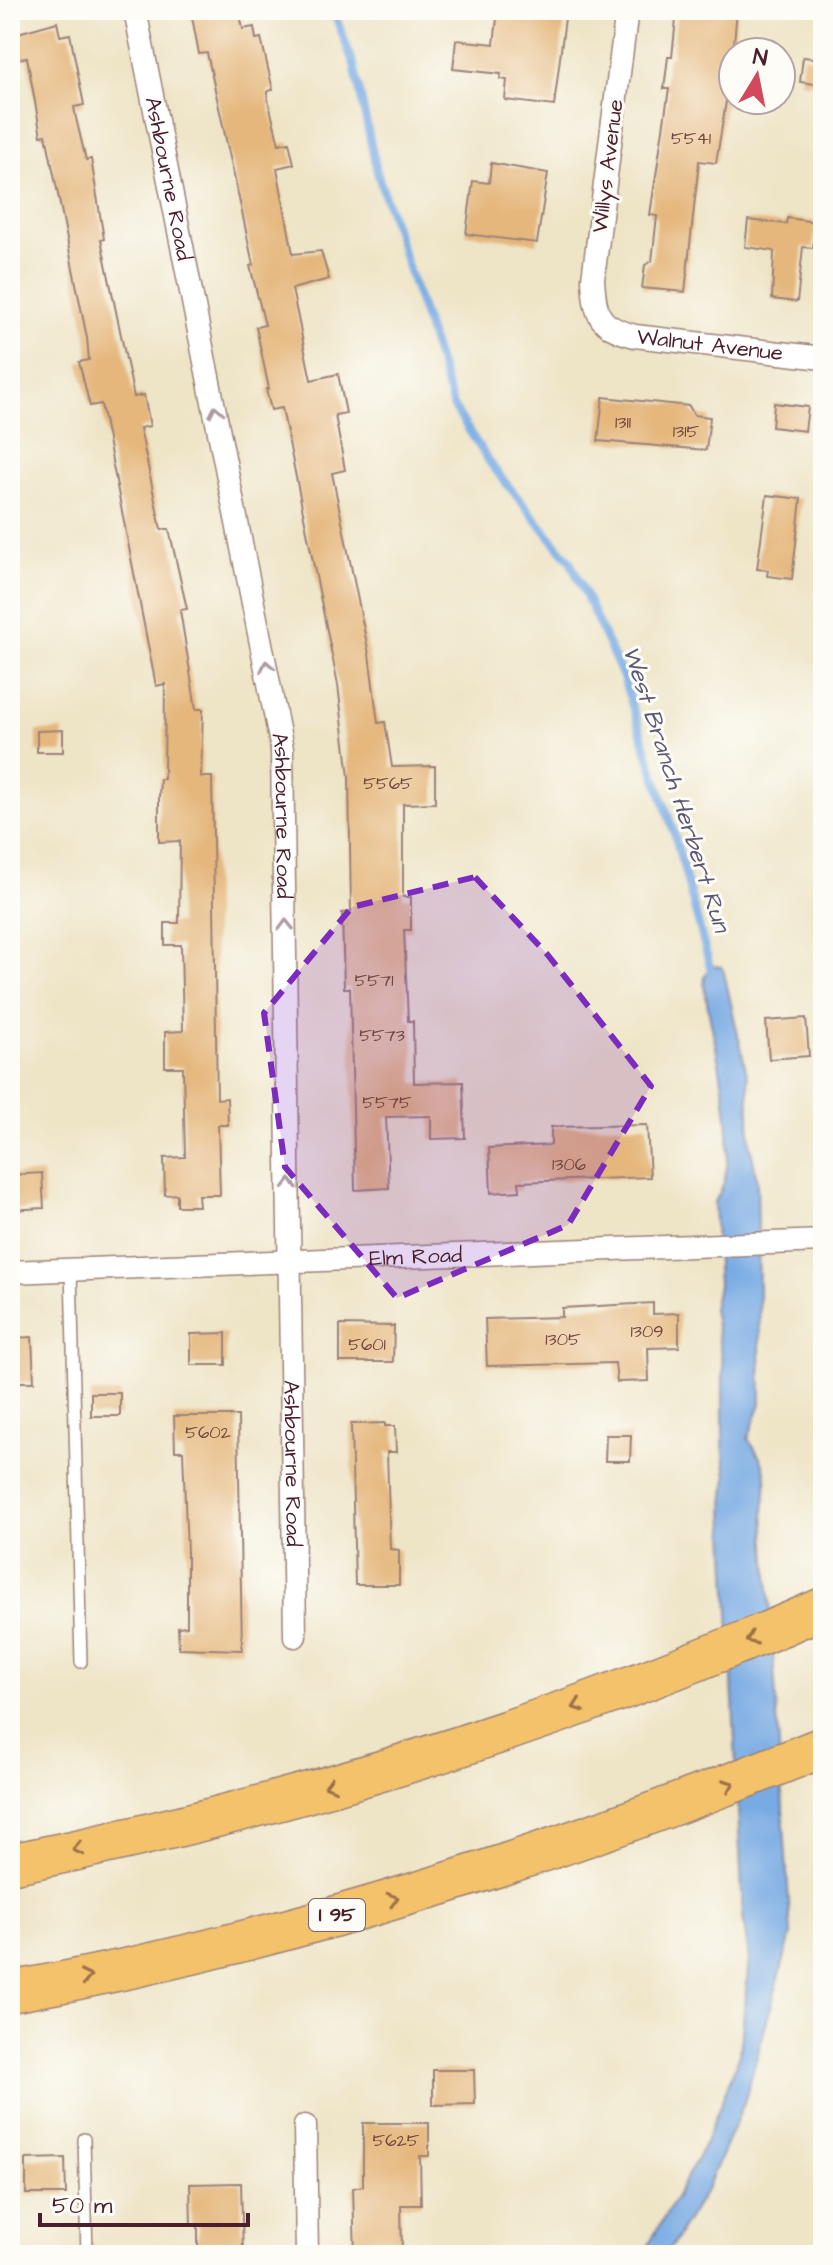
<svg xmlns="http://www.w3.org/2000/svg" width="833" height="2265" viewBox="0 0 833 2265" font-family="'Architects Daughter',sans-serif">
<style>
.water{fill:#78aae3;stroke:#616487;stroke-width:2}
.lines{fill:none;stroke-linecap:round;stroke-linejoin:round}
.stream{stroke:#78aae3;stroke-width:8}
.building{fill:#e5b77d}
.service-casing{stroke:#9c8278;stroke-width:14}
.minor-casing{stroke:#9c8278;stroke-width:25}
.motorway-casing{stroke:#9c8278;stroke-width:43}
.service{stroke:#fff;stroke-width:11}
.minor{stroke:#fff;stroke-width:22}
.motorway{stroke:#f3c26a;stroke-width:40}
.oneway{stroke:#ae9aa0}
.oneway2{stroke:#9e704a}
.marked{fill:#7b2cbf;fill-opacity:0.2;stroke:#7b2cbf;stroke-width:6;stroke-dasharray:16 10;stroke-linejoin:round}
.labels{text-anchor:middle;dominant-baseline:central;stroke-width:6;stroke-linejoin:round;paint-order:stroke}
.number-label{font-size:18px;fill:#714540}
.shield{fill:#fdfcf7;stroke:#806168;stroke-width:2}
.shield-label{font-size:20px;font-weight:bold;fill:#4a1f2b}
.street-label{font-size:22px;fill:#4a1f2b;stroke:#fdfcf7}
.water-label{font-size:24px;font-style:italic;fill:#5c5775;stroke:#fdfcf7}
</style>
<rect width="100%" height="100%" fill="#fdfcf7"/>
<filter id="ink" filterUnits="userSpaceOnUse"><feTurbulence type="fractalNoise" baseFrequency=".0125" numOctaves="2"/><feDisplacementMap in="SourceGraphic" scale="16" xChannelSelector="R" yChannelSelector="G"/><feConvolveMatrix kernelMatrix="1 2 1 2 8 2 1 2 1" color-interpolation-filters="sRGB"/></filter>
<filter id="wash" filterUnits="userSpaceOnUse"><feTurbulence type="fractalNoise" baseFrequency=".006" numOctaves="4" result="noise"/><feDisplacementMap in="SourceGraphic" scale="32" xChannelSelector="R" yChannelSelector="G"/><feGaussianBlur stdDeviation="1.8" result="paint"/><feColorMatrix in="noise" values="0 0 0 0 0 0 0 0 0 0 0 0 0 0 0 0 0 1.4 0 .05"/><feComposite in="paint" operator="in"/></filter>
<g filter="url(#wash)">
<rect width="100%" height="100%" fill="#eee4c6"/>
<path class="water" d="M714,966L722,967L724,973L748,1079L750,1142L757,1181L761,1403L748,1439C769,1467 768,1477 764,1511L791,1935L744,2103L707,2188L666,2255H643L704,2146L740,2054L749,1959L743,1916L724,1506L727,1476L723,1447V1366L713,1309L718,1285L714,1202C748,1161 712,1037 704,986L705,976Z"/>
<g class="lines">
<path class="stream" d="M333,10L354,65L377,172L453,406L492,466L570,561L622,675L674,833L713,978"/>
</g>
<g id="blocks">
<path class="building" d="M225,10H239L243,29L254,27L256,39L261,38L273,90L268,91V100L279,144L289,142L294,164L277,168L293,254L321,251L329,279L292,289L311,380L338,374L346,413L335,415L345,470L332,473L369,654L378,723L385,722L392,767L435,766V803L403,804V897H411V930H404L408,1021H413L414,1083L463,1082L465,1138L431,1139V1116L386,1117L389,1188L355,1190L350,988H344L342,913L351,912L349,777L338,685L282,408L271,410L266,389H269L256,327L265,325L250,266L253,265L242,212L207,53L199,54L192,17Z
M498,10H566L554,106L505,100L507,80L500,79L501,74L453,69L456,40L494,44Z
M677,10H737L732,65L716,163L699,161L685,292L642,288L645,265L652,261L657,216L650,215L669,89H664L668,57H672Z
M57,22L60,36L70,34L84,105L74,107L76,118L86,160L91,159L104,239L101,240L134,397L144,395L150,426L140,428L161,529H169L187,609L180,610L196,709H203L201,777H212L217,1099L227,1098L228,1125H218L220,1195H198L199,1206H177V1194L165,1195L164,1158L185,1157L183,1067H165V1032L183,1031L181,945H165V923H179L180,841L159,842V797L160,779H164L165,684L156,686L101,404L90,406L79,362L89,360L87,338L46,135L41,136L27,57L16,60L11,35Z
M803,57L823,59V85L800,82Z
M491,163L548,173L537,243L466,234L473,181L489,183Z
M787,218L816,222L813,248L803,247L797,302L772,299L774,251L745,247L748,220L786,224Z
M603,397L689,406L694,415L710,417L706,450L598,441Z
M774,403L808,407L805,431L772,427Z
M767,495L801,499L792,579L767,576L768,570L757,569Z
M63,730V752H37V731Z
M806,1018L809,1056L769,1059L766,1021Z
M647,1125L650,1177L519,1182L520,1191L491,1193L489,1148L551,1145V1127Z
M42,1173L44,1208L10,1210V1175Z
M653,1303V1314L679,1313V1347L648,1348L649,1381L617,1382L615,1363L487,1366L485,1319L562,1317V1308Z
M340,1325L394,1326L393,1362H340Z
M226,1333V1365H191V1334Z
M32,1337L34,1382H10V1338Z
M91,1393H120V1416H91Z
M174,1416H238L242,1650L179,1648L178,1627L187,1626V1553L183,1451H175Z
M385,1423V1426H395L396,1452H387L390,1549L399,1550V1585H355L351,1424Z
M606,1435H631L630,1461H605Z
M433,2070H474L475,2104L433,2105Z
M363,2123H429V2156H420L421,2205H401L402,2255H355L353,2188L363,2186Z
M65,2158L66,2194H26V2159Z
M241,2183L243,2255H198V2225H191L190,2184Z"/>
</g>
</g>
<g filter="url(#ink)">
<use href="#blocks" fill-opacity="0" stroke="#9c8278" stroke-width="2"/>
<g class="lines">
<g class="service-casing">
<path id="service" d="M71,1270L81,1662
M84,2139L87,2255"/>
</g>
<g class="minor-casing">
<g id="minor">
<path id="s1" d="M135,10L282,749L295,1636"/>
<path id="s2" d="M627,10L593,279C595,315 598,327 635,336L823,358"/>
<path id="s3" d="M10,1272L823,1241"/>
<path d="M305,2126L307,2255"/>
</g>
</g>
<g class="motorway-casing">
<path id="motorway" d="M10,1864C289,1808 563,1722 823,1608
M10,1992C289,1942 560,1853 823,1747"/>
</g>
<use href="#service" class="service"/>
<use href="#minor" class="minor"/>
<use href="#motorway" class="motorway"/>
</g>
<defs><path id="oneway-chevron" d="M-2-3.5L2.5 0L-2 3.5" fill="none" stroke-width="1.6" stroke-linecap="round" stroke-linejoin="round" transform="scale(2)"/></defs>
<g class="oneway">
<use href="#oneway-chevron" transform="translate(216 411) rotate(-101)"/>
<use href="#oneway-chevron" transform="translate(267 666) rotate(-101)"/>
<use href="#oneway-chevron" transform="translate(286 925) rotate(-91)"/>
<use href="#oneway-chevron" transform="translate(290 1184) rotate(-91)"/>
</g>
<g class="oneway2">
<use href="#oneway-chevron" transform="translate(751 1639) rotate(157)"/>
<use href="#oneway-chevron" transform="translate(578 1706) rotate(160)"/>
<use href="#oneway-chevron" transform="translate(330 1785) rotate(164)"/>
<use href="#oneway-chevron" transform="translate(729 1785) rotate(-21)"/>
<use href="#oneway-chevron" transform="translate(78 1849) rotate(167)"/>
<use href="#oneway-chevron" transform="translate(393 1899) rotate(-16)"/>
<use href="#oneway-chevron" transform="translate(86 1977) rotate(-12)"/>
</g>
</g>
<path class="marked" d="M475,877L547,954L651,1086L568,1225L397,1298L285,1167L264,1013L352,907Z"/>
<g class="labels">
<g class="number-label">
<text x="691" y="138">5541</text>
<text x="623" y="422">1311</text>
<text x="686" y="431">1315</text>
<text x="388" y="783">5565</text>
<text x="374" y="980">5571</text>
<text x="382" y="1035">5573</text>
<text x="387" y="1102">5575</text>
<text x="569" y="1164">1306</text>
<text x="647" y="1331">1309</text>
<text x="563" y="1339">1305</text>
<text x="367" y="1344">5601</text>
<text x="208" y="1432">5602</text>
<text x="396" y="2140">5625</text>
</g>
<rect class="shield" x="309" y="1899" width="56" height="32" rx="6"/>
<g class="shield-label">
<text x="337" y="1915">I 95</text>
</g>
<g class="street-label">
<text transform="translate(608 166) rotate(-83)">Willys Avenue</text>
<text stroke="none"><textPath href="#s1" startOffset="172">Ashbourne Road</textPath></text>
<text stroke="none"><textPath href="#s2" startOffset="426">Walnut Avenue</textPath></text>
<text stroke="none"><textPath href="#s1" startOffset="820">Ashbourne Road</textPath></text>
<text stroke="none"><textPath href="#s3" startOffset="406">Elm Road</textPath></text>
<text stroke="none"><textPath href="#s1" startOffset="1468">Ashbourne Road</textPath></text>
</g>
<g class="water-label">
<text transform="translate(676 789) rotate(72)">West Branch Herbert Run</text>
</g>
</g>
<rect width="833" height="2265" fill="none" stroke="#fdfcf7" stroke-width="40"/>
<g transform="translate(757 76) rotate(10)"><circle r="38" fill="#fdfcf7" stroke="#b5a4a5" stroke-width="2"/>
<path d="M0-6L14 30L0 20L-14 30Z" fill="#d1495b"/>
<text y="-12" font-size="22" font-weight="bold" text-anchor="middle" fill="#4a1f2b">N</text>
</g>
<path d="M40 2213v12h208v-12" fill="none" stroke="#4a1f2b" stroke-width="4"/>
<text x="52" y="2213" font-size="24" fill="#4a1f2b" stroke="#fdfcf7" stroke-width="6" paint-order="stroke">50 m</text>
</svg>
